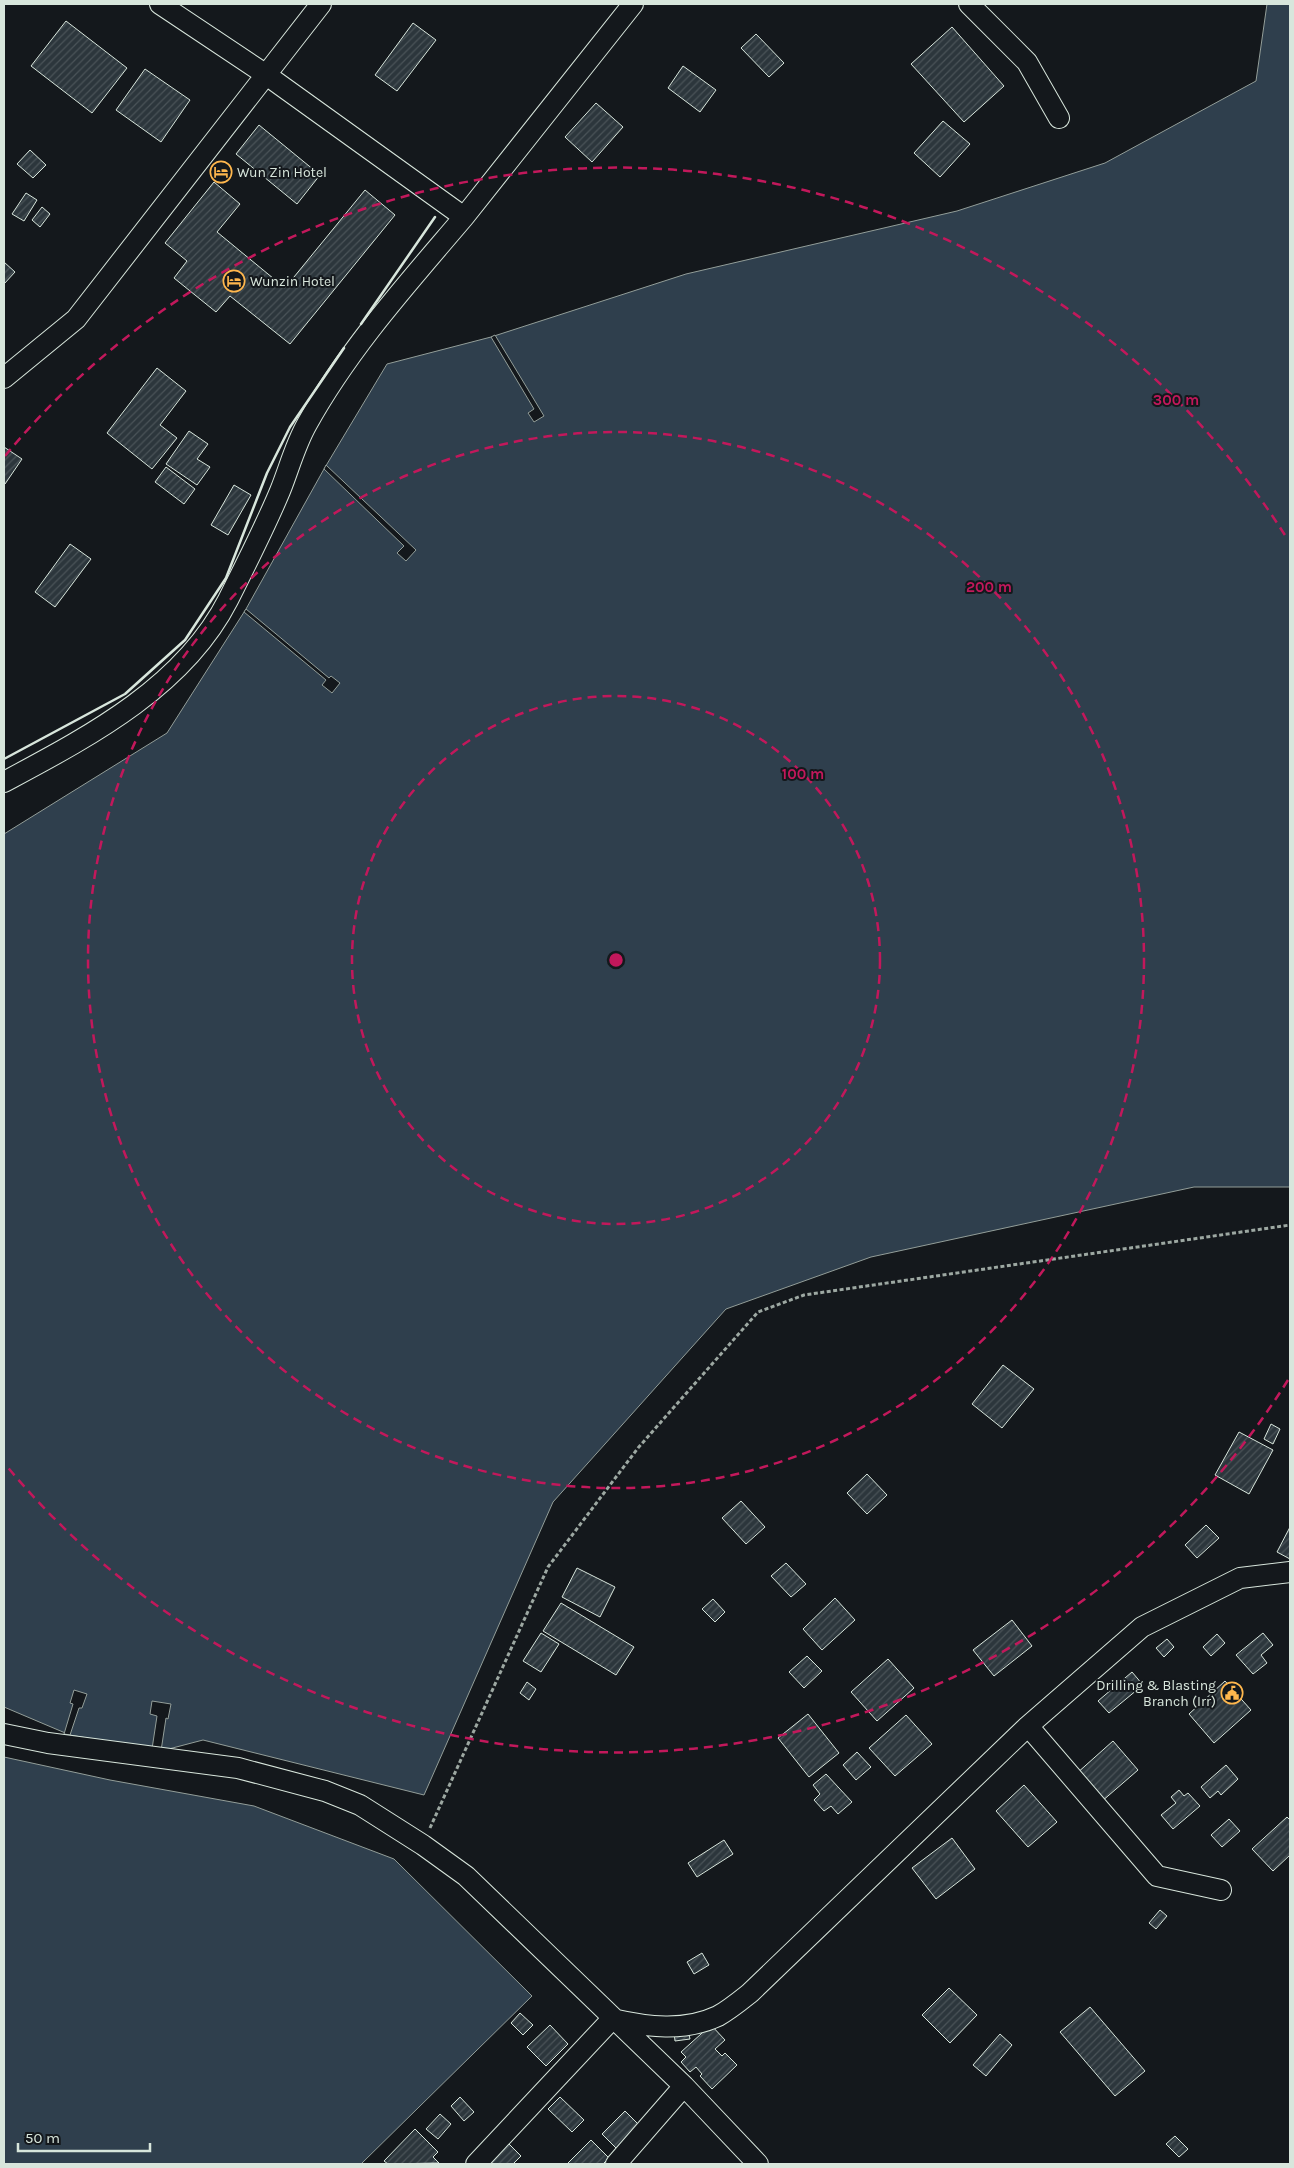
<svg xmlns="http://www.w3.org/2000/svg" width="1294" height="2168" viewBox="0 0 1294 2168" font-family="Karla,sans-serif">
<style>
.water{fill:#2f3f4d;stroke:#939e99}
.pier{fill:#14181c;stroke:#939e99}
.building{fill:url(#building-hatch);stroke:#d8e6dc}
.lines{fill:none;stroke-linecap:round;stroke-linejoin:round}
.minor-casing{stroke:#d8e6dc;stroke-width:22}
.path{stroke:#9da8a2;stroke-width:3;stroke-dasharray:4 2.5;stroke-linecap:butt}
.minor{stroke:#14181c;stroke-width:20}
.wall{stroke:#d8e6dc;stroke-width:2.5}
.ring{fill:none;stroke:#c2185b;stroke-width:2.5;stroke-dasharray:9 6}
.labels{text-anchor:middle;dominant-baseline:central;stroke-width:4;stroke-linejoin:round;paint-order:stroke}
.poi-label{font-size:14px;fill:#d8e6dc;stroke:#14181c;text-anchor:start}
.centre{fill:#c2185b;stroke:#14181c;stroke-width:2.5}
.ring-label{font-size:15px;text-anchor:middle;font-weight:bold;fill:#c2185b;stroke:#14181c;stroke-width:4;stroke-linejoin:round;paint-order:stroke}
</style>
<defs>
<pattern id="building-hatch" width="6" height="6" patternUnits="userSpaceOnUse" patternTransform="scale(1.25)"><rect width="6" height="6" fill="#2c363c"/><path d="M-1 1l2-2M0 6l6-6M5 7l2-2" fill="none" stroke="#4a5358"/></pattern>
</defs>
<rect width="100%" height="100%" fill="#14181c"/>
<path class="water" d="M1267,4H1290V1187H1194L871,1257L726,1309L553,1502L424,1795L203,1740L161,1751L70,1735L4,1707V834L167,733L246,609L324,469L387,364L491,337L686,274L957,211L1105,163L1256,81Z
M4,1757L110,1780L254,1806L394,1859L532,1996L361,2164H4Z"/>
<path class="pier" d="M495,335L544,416L534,422L528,413L534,409L491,337Z
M326,465L416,550L406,561L397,553L404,546L324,469Z
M246,609L329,678L331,676L340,683L332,693L322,685L326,680L244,612Z
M74,1690L87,1694L82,1708H79L70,1735L64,1734L73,1704L70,1703Z
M152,1701L171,1704L168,1719L166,1718L161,1751L152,1749L157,1716L150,1714Z"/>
<path class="building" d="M66,21L127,68L92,113L31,66Z
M413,23L436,40L397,91L375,75Z
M952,27L1004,86L964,122L911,64Z
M756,34L784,63L769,77L741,48Z
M683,66L716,90L700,112L668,88Z
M145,69L190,100L161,142L116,110Z
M596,103L623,127L592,162L565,137Z
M943,121L970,144L940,177L914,153Z
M259,125L320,175L297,204L236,154Z
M30,150L46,165L33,178L17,164Z
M214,182L240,204L217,232L285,288L365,190L395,215L290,344L230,296L216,312L174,278L187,261L165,243Z
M26,193L37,200L24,221L12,214Z
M42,207L50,214L40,227L32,220Z
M4,262L15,272L4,284Z
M157,368L186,391L160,425L177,438L152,469L107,433Z
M189,431L208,444L197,459L210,467L197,485L166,464Z
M4,447L22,459L5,484L4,483Z
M166,467L195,489L184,504L155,482Z
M234,485L251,495L228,535L211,525Z
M70,544L91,559L55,607L35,592Z
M1003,1365L1034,1389L1002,1428L972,1404Z
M1271,1424L1280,1429L1273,1444L1264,1439Z
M1239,1432L1273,1450L1249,1494L1215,1475Z
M867,1474L887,1495L867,1514L847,1493Z
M741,1501L765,1527L746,1544L722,1518Z
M1206,1525L1219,1538L1197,1558L1185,1545Z
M1290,1527V1559L1277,1552Z
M786,1563L806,1584L791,1597L771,1576Z
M577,1568L615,1587L600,1617L562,1597Z
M835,1598L855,1620L822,1650L803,1629Z
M713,1599L725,1612L715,1622L702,1609Z
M561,1603L634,1647L616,1675L543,1631Z
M1012,1620L1032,1646L994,1676L973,1650Z
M541,1633L559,1644L541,1672L523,1661Z
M1263,1633L1273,1645L1261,1655L1267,1663L1253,1674L1236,1655Z
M1217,1634L1225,1643L1211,1656L1203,1647Z
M1167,1639L1174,1647L1164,1657L1156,1648Z
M807,1656L822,1671L804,1688L789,1672Z
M888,1659L914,1688L877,1721L851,1692Z
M1132,1672L1143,1685L1109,1713L1098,1701Z
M1225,1681L1251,1710L1214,1743L1189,1714Z
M527,1682L536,1689L529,1700L520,1693Z
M808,1714L839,1753L809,1777L778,1738Z
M906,1715L932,1744L895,1776L869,1748Z
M1113,1741L1138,1770L1101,1802L1076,1774Z
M857,1752L871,1767L856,1780L843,1765Z
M1226,1765L1238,1779L1221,1795L1218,1791L1210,1798L1201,1787Z
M826,1774L852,1802L838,1814L831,1806L824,1811L814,1800L820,1794L813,1785Z
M1024,1785L1057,1822L1028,1847L996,1811Z
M1179,1790L1184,1796L1188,1793L1200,1806L1173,1829L1161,1815L1176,1803L1171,1797Z
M1287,1817L1290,1820V1855L1273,1871L1252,1849Z
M1229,1819L1240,1831L1222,1847L1211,1835Z
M952,1838L975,1869L936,1899L912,1868Z
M724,1840L733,1854L697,1877L688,1863Z
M1160,1910L1167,1916L1156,1929L1149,1923Z
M702,1953L709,1965L694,1974L687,1962Z
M949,1988L977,2015L950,2043L922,2015Z
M1090,2007L1145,2071L1115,2096L1060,2032Z
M520,2013L533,2025L523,2035L511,2023Z
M550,2025L568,2044L546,2066L527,2047Z
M711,2025L725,2040L715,2049L722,2056L725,2053L737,2065L712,2089L700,2076L702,2074L696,2067L690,2072L681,2062L686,2057L681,2052Z
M688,2030L690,2039L675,2041L674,2032Z
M1000,2034L1012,2045L986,2076L973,2065Z
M460,2097L474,2112L464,2121L451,2106Z
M560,2097L584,2120L572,2132L548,2109Z
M625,2111L643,2129L620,2152L602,2134Z
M440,2114L451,2124L438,2139L426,2129Z
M415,2129L438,2152L433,2157L439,2163L388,2164L384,2161Z
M1175,2136L1188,2149L1179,2157L1166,2144Z
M503,2138L521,2156L513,2164H484Z
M591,2140L609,2158L603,2164H570L568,2163Z"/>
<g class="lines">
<g class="minor-casing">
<path id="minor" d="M160,4L265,74L464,217L633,4
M969,4L1027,62L1059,118
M4,378L76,319L321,4
M4,782C88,737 183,688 228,600C246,564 265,527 280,491C289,469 295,445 307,424C349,348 408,283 464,217
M1028,1726L1157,1876L1221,1890
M4,1734L48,1743L238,1768L325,1791L360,1805L423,1845L466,1876L684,2086L758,2164
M476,2164L612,2019C647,2027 684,2032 718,2016C729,2010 740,2001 750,1993L1028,1726L1142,1627L1240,1578L1290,1572
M616,2164L684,2086"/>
</g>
<path class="path" d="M430,1828L548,1567L638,1448L758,1312L804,1295L1290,1225"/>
<use href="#minor" class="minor"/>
<path class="wall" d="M361,324L435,217
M4,759L125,694L185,640L226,578L267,473L290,427L344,348"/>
</g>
<g class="ring">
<circle cx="616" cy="960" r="264"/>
<circle cx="616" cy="960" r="528"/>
<path d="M1288 1380A792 792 0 0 1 5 1464M5 456A792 792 0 0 1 1288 540"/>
</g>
<defs>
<g id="hotel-ring" transform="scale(1.125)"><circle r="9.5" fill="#14181c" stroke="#ffb74d" stroke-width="1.5"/><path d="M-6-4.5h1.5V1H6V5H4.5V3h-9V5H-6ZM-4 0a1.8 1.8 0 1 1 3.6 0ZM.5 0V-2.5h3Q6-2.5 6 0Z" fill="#ffb74d"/></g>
<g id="civic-ring" transform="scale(1.125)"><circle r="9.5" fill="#14181c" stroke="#ffb74d" stroke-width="1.5"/><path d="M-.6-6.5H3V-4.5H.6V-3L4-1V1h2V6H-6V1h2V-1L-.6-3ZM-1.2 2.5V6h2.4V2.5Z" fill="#ffb74d"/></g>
</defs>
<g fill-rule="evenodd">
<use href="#hotel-ring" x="221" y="172"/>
<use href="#hotel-ring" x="234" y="281"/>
<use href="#civic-ring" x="1232" y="1693"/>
</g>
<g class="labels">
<g class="poi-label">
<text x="237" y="172">Wun Zin Hotel</text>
<text x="250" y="281">Wunzin Hotel</text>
<text x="1216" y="1685" text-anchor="end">Drilling &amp; Blasting<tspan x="1216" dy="16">Branch (Irr)</tspan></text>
</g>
</g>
<circle cx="616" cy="960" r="8" class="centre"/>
<g class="ring-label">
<text x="1176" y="405">300 m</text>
<text x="989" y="592">200 m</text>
<text x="803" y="779">100 m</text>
</g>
<rect width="1294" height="2168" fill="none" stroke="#d8e6dc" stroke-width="10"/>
<path d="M18 2143v8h132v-8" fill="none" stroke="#d8e6dc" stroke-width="2.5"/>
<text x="25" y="2143" font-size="15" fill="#d8e6dc" stroke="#14181c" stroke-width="4" paint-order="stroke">50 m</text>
</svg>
